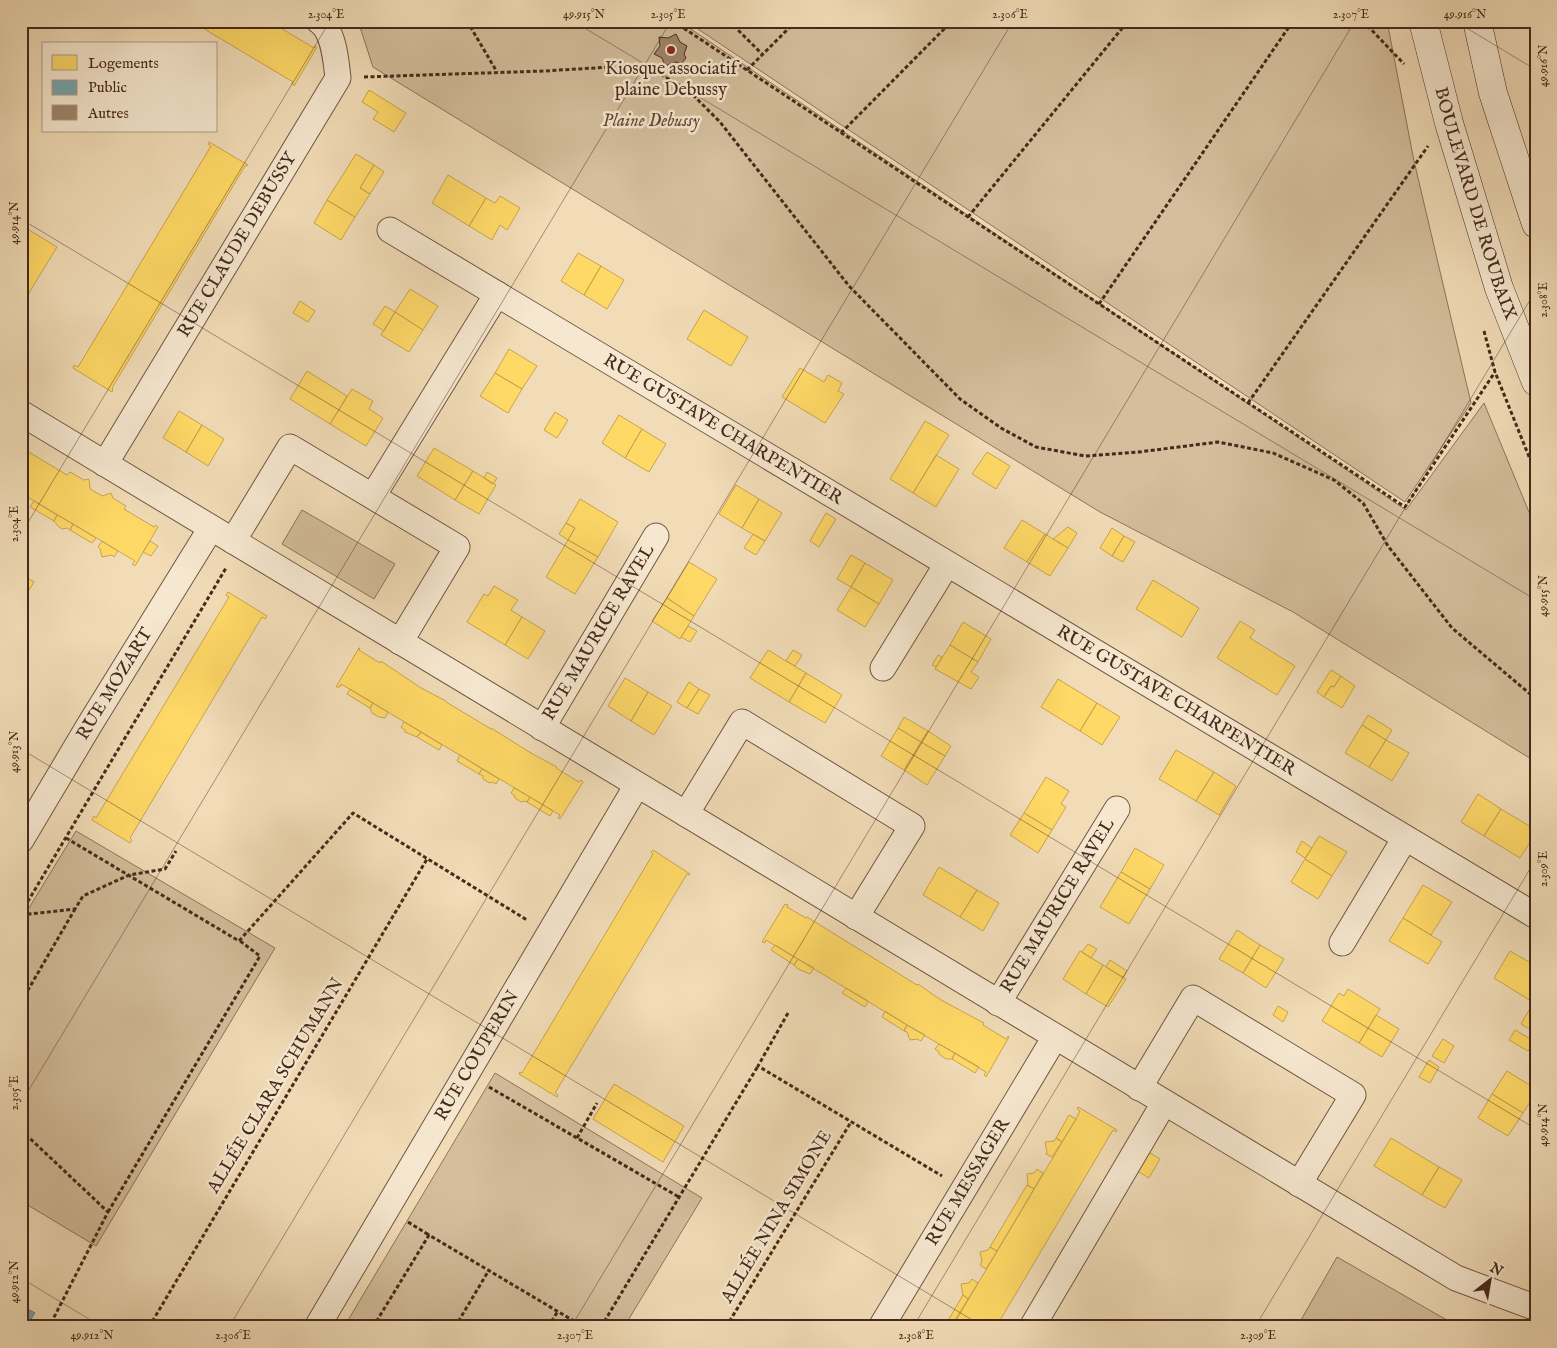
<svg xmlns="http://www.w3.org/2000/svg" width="1557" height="1348" viewBox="0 0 1557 1348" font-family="'IM FELL English',serif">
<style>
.green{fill:#d4be9c;stroke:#8d745c}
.homes{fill:#ffd966;stroke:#c8a450}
.public{fill:#76a5af;stroke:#688083}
.building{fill:#9f866c;stroke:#46291b}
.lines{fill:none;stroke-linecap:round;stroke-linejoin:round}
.minor-casing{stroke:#715642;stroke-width:27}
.secondary-casing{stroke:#46291b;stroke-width:29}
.path{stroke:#46291b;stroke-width:3;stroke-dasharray:4 2.5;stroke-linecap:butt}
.minor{stroke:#f6e8d0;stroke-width:25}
.secondary{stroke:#f6e8d0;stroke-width:28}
.ticks{fill:none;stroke:#46291b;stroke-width:1;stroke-opacity:0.45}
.poi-dot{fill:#8f2418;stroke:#f6e8d0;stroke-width:2}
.labels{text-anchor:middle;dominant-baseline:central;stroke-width:5;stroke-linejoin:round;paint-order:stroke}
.poi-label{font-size:18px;fill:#46291b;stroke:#f6e8d0}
.park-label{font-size:18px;font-style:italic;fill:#624735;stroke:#f6e8d0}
.street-label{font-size:18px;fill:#46291b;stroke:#f6e8d0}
.neatline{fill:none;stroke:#46291b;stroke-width:2}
.ticks-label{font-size:12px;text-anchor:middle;fill:#46291b}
</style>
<rect width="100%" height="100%" fill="#f1dcb7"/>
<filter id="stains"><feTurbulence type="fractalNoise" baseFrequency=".004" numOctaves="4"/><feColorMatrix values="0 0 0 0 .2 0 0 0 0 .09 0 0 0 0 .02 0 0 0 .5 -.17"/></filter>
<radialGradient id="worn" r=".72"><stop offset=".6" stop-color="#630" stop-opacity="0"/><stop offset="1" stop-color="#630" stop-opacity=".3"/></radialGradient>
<path class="green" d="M358,21H679L1406,510L1484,403L1536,529V762L1293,612L1100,512L373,67Z
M686,21H1387L1414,161L1471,403L1405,502Z
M302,510L395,564L374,599L282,544Z
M76,831L275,948L96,1246L21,1201V921Z
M495,1073L702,1198L624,1327H344Z
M1337,1257L1459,1327H1297Z"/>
<path class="homes" d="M191,21H269L314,48L315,46L317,47L294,86L292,84L293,82Z
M369,90L406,113L394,132L373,119L378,112L362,102Z
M209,142L248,165L245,166L112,388L113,389L112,392L73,368L74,365L78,367L211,146L208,144Z
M356,154L374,165L360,188L370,194L355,217L327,200Z
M374,165L384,172L370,194L360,188Z
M448,175L486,198L469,226L432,203Z
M500,196L520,208L507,230L500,225L492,240L469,226L486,198L495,203Z
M327,200L355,217L341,240L314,223Z
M21,225L57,247L21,306Z
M578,253L601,266L584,295L561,281Z
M601,266L624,280L607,309L584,295Z
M410,289L438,306L423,330L395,312Z
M300,301L315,311L308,322L293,313Z
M385,306L395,312L384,331L373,324Z
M704,310L748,337L731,366L687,339Z
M395,312L423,330L409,352L381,335Z
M509,349L537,366L522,389L495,373Z
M800,368L824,382L828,375L842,383L838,391L844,394L825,423L782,397Z
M307,371L347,396L330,424L290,399Z
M495,373L522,389L508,413L480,396Z
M352,389L373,401L369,409L383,418L366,446L330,424Z
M179,411L202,425L186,452L163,438Z
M555,412L568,420L557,438L544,430Z
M619,415L642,429L625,458L602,443Z
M925,421L949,435L913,493L890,479Z
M202,425L224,439L208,466L186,452Z
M642,429L666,444L649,472L625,458Z
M21,442L24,443L22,448L67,475L70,472L84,480L89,479L90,489L102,496L111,493L113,498L126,506L124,509L154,527L156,525L158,527L135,566L132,564L135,561L21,493Z
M434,448L473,471L455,500L417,476Z
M987,452L1010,466L996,489L972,474Z
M936,455L959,469L936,507L913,493Z
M473,471L496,485L479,514L455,500Z
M487,472L497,478L493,484L484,478Z
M736,485L759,499L742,528L719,514Z
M580,499L618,522L598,557L568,540L575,528L566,523Z
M759,499L782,513L765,541L742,528Z
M34,501L57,515L54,521L30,507Z
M826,513L836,519L819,547L810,541Z
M57,515L73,524L70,530L67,528L62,529L58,526L54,521Z
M1022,520L1045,534L1027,562L1004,548Z
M566,523L575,528L568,540L559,534Z
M73,524L96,538L92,543L70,530Z
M1068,527L1077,533L1068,548L1053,539Z
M1112,528L1124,536L1112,556L1100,548Z
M753,534L765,541L756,555L744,548Z
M1045,534L1068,548L1050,576L1027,562Z
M1124,536L1135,542L1123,562L1112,556Z
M568,540L598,557L575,594L546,577Z
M102,541L118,551L114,557L112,555L102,557L100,549L98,547Z
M150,541L158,546L151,556L143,552Z
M851,555L865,563L851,587L837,579Z
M689,562L717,579L694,616L667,598Z
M865,563L893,580L879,604L851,587Z
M21,574L34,582L21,603Z
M1153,580L1199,608L1182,637L1136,609Z
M494,586L518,600L511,610L522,617L505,645L467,622L484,594L488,596Z
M851,587L879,604L865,627L837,610Z
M228,592L267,616L265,619L262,617L130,838L132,840L130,843L92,820L94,816L96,818L229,597L226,595Z
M667,598L694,616L680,639L652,621Z
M522,617L545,631L528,659L505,645Z
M1240,621L1255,630L1250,638L1295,666L1277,695L1217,658Z
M963,622L991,639L978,662L950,645Z
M688,626L697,631L690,642L681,637Z
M950,645L978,662L971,672L979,677L971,689L935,669Z
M359,648H360L359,650L380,663L381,661L421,688L446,701V702L491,729V728L531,753L557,767L556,768L579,782L581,780L583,782L560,819L558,818L560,815L341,684L340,687H336Z
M768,650L806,673L789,702L750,678Z
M793,650L802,655L795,666L786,661Z
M938,655L942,657L936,667L932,665Z
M1331,670L1341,676L1334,687L1331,686L1324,697L1317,692Z
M806,673L842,695L825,723L789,702Z
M1341,676L1355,686L1342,708L1324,697L1331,686L1334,687Z
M625,678L648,692L631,721L608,706Z
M1058,679L1097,703L1080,731L1041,707Z
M689,682L699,689L687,708L677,702Z
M350,689L373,703L370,708L347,694Z
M699,689L710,695L698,714L687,708Z
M648,692L672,706L654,735L631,721Z
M373,703L388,712L385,718L379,717L372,713L370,708Z
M1097,703L1120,717L1102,745L1080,731Z
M1368,715L1392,730L1386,740L1362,725Z
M904,717L928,731L921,742L898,728Z
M404,722L421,732L417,737L405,732V730L401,727Z
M1362,725L1386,740L1369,767L1345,753Z
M898,728L921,742L904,770L881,756Z
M928,731L951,746L945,756L921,742Z
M421,732L442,745L439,750L417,737Z
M1386,740L1409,753L1392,781L1369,767Z
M921,742L945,756L927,785L904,770Z
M1176,750L1214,772L1196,801L1159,779Z
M460,755L482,769L479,774L457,761Z
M482,769L499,779L496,784L492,782L490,783L483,779V776L479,774Z
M1214,772L1236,786L1219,815L1196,801Z
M1046,777L1069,791L1061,804L1066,807L1052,830L1024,813Z
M514,788L530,797L527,802L524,801L521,802L515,798L514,795L511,793Z
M1478,794L1501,809L1484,836L1461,822Z
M530,797L553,811L550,816L527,802Z
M1501,809L1536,830V833L1520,858L1484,836Z
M1024,813L1052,830L1038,853L1010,835Z
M1319,836L1347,852L1332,876L1305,859Z
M1302,841L1312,848L1305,858L1296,852Z
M1135,848L1164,865L1150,889L1121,872Z
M653,850L690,874L689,875L687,874L555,1093L558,1095L557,1097L519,1074L520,1072L522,1073L653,854L651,852Z
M1305,859L1332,876L1318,899L1291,882Z
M939,867L977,890L960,917L923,895Z
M1121,872L1150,889L1129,924L1100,907Z
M1423,885L1452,902L1431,935L1403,918Z
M977,890L999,903L983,931L960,917Z
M785,904L788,905L787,907L806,918L807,917L917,985L918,984L941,1000L984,1023L983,1025L1006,1039L1008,1036L1009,1037L986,1077L984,1075L986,1072L907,1025L766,940L765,943L762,942Z
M1403,918L1442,942L1428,964L1389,941Z
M1237,930L1260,945L1243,973L1219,959Z
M1088,944L1097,949L1091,958L1082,952Z
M775,945L798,959L794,965L771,950Z
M1260,945L1284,959L1266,988L1243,973Z
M1080,951L1103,965L1086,994L1063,979Z
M1510,951L1536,966V994L1531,1001L1494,978Z
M798,959L814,968L810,974L798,969L794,965Z
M1110,960L1127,971L1123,978L1106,967Z
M1103,965L1126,979L1108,1007L1086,994Z
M846,988L868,1001L865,1007L842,993Z
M1348,989L1380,1009L1359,1043L1322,1021L1339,993L1344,996Z
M1536,994V1033L1521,1024L1533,1003L1531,1001Z
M1278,1006L1288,1012L1283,1022L1273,1015Z
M885,1011L907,1025L904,1031L882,1017Z
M1376,1015L1399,1029L1382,1057L1359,1043Z
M907,1025L925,1035L921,1041L917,1039L910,1040L907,1032L904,1031Z
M1515,1030L1534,1041L1528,1051L1509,1040Z
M1443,1039L1454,1046L1444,1063L1432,1056Z
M939,1044L955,1053L952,1059H946L939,1054V1052L935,1049Z
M955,1053L979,1067L975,1073L952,1059Z
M1429,1060L1439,1067L1430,1083L1419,1077Z
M1507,1071L1536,1089V1092L1523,1113L1492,1094Z
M614,1084L684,1126L663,1162L593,1119Z
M1492,1094L1523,1113L1508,1136L1478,1118Z
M1078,1107L1117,1130L1116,1132L1113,1130L996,1327H952L1076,1119L1080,1111L1077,1109Z
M1069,1115L1076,1119L1062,1142L1056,1138Z
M1056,1138L1062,1142L1052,1157L1046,1154L1047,1152L1045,1142L1054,1141Z
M1391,1138L1439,1167L1422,1195L1374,1166Z
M1142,1148L1160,1159L1149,1178L1131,1167Z
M1439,1167L1462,1180L1445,1208L1422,1195Z
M1037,1169L1043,1173L1034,1189L1027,1185L1028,1182L1027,1174L1034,1173Z
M1027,1185L1034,1189L997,1251L990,1247Z
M990,1247L997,1251L986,1269L980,1265L982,1261L980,1252L988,1250Z
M972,1279L978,1283L968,1299L963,1295L961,1284L969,1283Z
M963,1295L968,1299L954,1322L949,1319Z"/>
<path class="public" d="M21,1305L35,1313L26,1327H21Z"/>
<path class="building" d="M676,34L680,42L687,46L684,54L686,58L682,63L675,62L665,66L662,58L654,54L660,46L659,37L668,38Z"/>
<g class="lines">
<g class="minor-casing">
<g id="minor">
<path id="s1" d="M390,230L1536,916"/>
<path d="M21,413L1456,1278L1531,1306"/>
<path id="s2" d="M105,464L338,78C336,61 334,31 319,21"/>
<path d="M373,496L497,294"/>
<path d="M233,541L290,447L457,547L400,642"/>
<path d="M883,668L947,564"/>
<path id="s3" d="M542,728L656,536"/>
<path d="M686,814L742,722L912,826L856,917"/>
<path id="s4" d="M21,840L90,724L211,528"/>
<path d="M1342,943L1405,838"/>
<path id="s5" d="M998,1003L1117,809"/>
<path d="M1139,1088L1193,998L1353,1095L1299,1184"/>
<path id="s6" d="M317,1327L637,785"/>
<path id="s7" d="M881,1327L1055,1037"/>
<path d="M1032,1327L1164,1103"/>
</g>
</g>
<g class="secondary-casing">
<g id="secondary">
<path id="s8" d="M1423,21L1449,123L1499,288L1536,382"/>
<path d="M1477,21L1493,93L1536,224"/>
</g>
</g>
<path class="path" d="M467,21L497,72
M673,21L1405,507L1495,372
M729,21L762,54
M1363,21L1404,64
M747,70L796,21
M364,77L544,71L644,65L688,90L720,122L849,286L960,399L1001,428L1036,447L1085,456L1139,452L1218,442L1273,453L1334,480L1363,503L1388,546L1452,628L1536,699
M841,133L952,21
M968,217L1128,21
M1099,304L1293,21
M1484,331L1495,372L1536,474
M1248,403L1428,146
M66,838L239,941L353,813L527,920
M21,913L226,568
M21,915L75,909L83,896L129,875L165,869L176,851
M21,1002L75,909
M788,1013L758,1066L942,1176
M489,1087L679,1197
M21,1130L108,1212L49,1327
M577,1138L597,1103
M108,1212L260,956L240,941
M408,1222L429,1235
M149,1327L427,859
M373,1327L429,1235L584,1327
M455,1327L489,1270
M548,1327L558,1311
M601,1327L758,1066
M726,1327L851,1122"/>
<use href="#minor" class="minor"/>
<use href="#secondary" class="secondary"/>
</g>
<path class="ticks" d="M573,21L1536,600M1455,21L1536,70M21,219L1536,1129M21,534L330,21M21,749L984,1327M21,1103L671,21M21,1278L102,1327M229,1327L1013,21M571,1327L1355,21M913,1327L1536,290M1255,1327L1536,859"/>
<circle class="poi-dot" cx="671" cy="50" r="5"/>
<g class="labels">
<g class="poi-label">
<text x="671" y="69">Kiosque associatif<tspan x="671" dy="21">plaine Debussy</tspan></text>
</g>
<g class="park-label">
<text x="651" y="121">Plaine Debussy</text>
</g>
<g class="street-label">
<text stroke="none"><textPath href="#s8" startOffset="190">BOULEVARD DE ROUBAIX</textPath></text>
<text stroke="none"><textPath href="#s2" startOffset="256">RUE CLAUDE DEBUSSY</textPath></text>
<text stroke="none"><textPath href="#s1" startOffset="388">RUE GUSTAVE CHARPENTIER</textPath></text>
<text stroke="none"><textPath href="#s3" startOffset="111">RUE MAURICE RAVEL</textPath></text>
<text stroke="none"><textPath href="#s4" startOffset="182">RUE MOZART</textPath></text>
<text stroke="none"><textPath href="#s1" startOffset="916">RUE GUSTAVE CHARPENTIER</textPath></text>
<text stroke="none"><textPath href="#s5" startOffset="114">RUE MAURICE RAVEL</textPath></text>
<text stroke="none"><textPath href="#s6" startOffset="315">RUE COUPERIN</textPath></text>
<text transform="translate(276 1086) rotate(-59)">ALLÉE CLARA SCHUMANN</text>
<text stroke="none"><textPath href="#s7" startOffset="169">RUE MESSAGER</textPath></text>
<text transform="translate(777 1217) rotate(-59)">ALLÉE NINA SIMONE</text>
</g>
</g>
<rect width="1557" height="1348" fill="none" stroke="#f1dcb7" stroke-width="55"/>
<rect x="42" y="42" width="175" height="90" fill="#f6e8d0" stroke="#b09c88"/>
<rect x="52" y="55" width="25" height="15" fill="#ffd966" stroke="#b09c88"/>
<text x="88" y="68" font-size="15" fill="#46291b">Logements</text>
<rect x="52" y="80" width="25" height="15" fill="#76a5af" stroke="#b09c88"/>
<text x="88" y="92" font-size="15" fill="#46291b">Public</text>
<rect x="52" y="105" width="25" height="15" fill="#9f866c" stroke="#b09c88"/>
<text x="88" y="118" font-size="15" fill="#46291b">Autres</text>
<g transform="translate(1490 1280) rotate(31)" stroke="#f6e8d0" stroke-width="4" paint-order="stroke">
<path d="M0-4L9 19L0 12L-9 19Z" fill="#46291b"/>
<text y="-8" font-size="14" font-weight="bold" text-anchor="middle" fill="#46291b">N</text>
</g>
<rect x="28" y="28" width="1502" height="1292" class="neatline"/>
<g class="ticks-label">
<text x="326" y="18">2.304°E</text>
<text x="584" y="18">49.915°N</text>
<text x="668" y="18">2.305°E</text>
<text x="1010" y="18">2.306°E</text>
<text x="1351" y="18">2.307°E</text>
<text x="1465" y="18">49.916°N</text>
<text transform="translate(1543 66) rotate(-90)" y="4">49.916°N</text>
<text transform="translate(14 223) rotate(-90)" y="4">49.914°N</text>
<text transform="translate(1543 300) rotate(-90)" y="4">2.308°E</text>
<text transform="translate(14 524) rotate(-90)" y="4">2.304°E</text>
<text transform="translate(1543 596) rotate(-90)" y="4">49.915°N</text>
<text transform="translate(14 752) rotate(-90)" y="4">49.913°N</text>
<text transform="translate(1543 869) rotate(-90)" y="4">2.309°E</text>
<text transform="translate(14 1093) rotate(-90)" y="4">2.305°E</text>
<text transform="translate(1543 1125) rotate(-90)" y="4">49.914°N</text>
<text transform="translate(14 1282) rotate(-90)" y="4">49.912°N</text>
<text x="92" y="1339">49.912°N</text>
<text x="233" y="1339">2.306°E</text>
<text x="575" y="1339">2.307°E</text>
<text x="916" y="1339">2.308°E</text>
<text x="1258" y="1339">2.309°E</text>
</g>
<rect width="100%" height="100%" filter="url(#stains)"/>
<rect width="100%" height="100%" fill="url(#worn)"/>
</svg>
